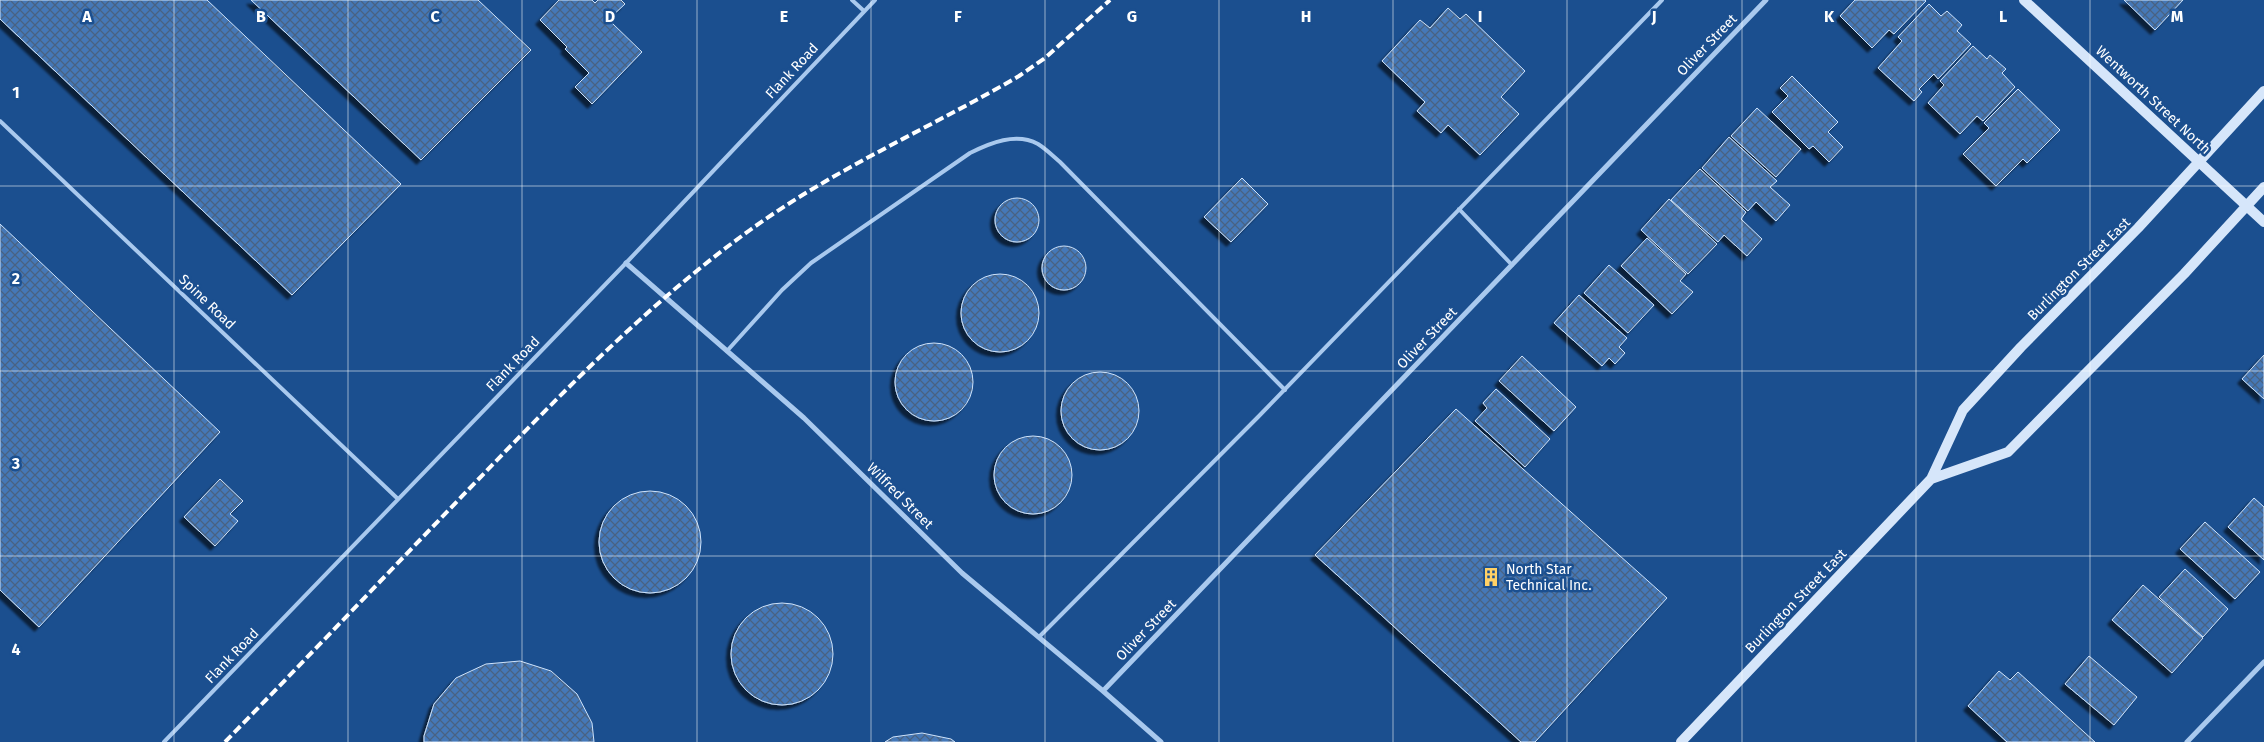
<svg xmlns="http://www.w3.org/2000/svg" width="2264" height="742" viewBox="0 0 2264 742" font-family="'Fira Sans',sans-serif">
<style>
.building{fill:url(#building-cross-hatch);stroke:#cfe3fa;filter:url(#shadow)}
.lines{fill:none;stroke-linecap:round;stroke-linejoin:round}
.lane{stroke:#a9c9ee;stroke-width:4}
.street{stroke:#a9c9ee;stroke-width:5}
.secondary{stroke:#d6e6fa;stroke-width:10}
.rail{stroke:#fff;stroke-width:4;stroke-dasharray:9 4;stroke-linecap:butt}
.grid{fill:none;stroke:#fff;stroke-width:1;stroke-opacity:0.55}
.labels{text-anchor:middle;dominant-baseline:central;stroke-width:5;stroke-linejoin:round;paint-order:stroke}
.street-label{font-size:14px;fill:#fff;stroke:#1b4f8f}
.poi-label{font-size:14px;fill:#fff;stroke:#1b4f8f;text-anchor:start}
.grid-label{font-size:16px;text-anchor:middle;font-weight:bold;fill:#fff;stroke:#1b4f8f;stroke-width:5;stroke-linejoin:round;paint-order:stroke}
</style>
<defs>
<pattern id="building-cross-hatch" width="8" height="8" patternUnits="userSpaceOnUse" patternTransform="scale(1.25)"><rect width="8" height="8" fill="#4478b7"/><path d="M0 0l8 8M0 8l8-8" fill="none" stroke="#486282"/></pattern>
<filter id="shadow"><feDropShadow dx="-4.5" dy="4.5" stdDeviation="1" flood-color="#0009"/></filter>
</defs>
<rect width="100%" height="100%" fill="#1b4f8f"/>
<path class="building" d="M0,0H207L401,184L292,295L0,19Z
M251,0H478L531,50L421,160Z
M559,0H592L595,3L598,0H621L625,4L610,18L614,22L612,23L642,52L592,104L575,87L589,73L565,49L567,47L540,20Z
M1855,0H1925L1926,1L1894,34L1889,30L1872,48L1840,16Z
M2124,0H2183L2155,30Z
M1929,4L1941,16L1947,11L1962,25L1957,31L1971,44L1938,79L1934,74L1919,89L1922,92L1914,101L1878,68L1902,41L1898,37Z
M1448,8L1460,19L1466,14L1525,71L1501,97L1519,114L1480,155L1448,125L1441,133L1417,111L1425,102L1382,61L1420,20L1430,28Z
M1973,46L1987,59L1990,55L2006,69L2002,73L2015,87L1983,121L1977,116L1960,134L1928,103L1944,85L1940,81Z
M1792,76L1838,122L1828,132L1843,147L1829,162L1813,146L1809,149L1772,112L1788,96L1780,88Z
M2018,89L2060,130L2027,163L2023,159L1996,186L1963,154L1989,128L1984,123Z
M1757,108L1801,149L1776,177L1731,136Z
M1729,137L1777,181L1770,187L1790,205L1776,221L1756,202L1748,211L1702,168Z
M1700,169L1746,212L1741,219L1762,239L1747,256L1724,235L1718,242L1671,200Z
M1242,178L1268,204L1231,242L1204,217Z
M995 220a22 22 0 1 1 44 0a22 22 0 1 1-44 0Z
M1669,199L1717,244L1688,274L1641,230Z
M0,224L220,432L39,627L0,590Z
M1647,238L1686,274L1680,281L1693,292L1672,314L1621,266Z
M1042 268a22 22 0 1 1 44 0a22 22 0 1 1-44 0Z
M1609,265L1654,305L1628,333L1584,293Z
M961 313a39 39 0 1 1 78 0a39 39 0 1 1-78 0Z
M1579,295L1627,338L1619,347L1625,353L1615,364L1609,358L1602,366L1554,323Z
M895 382a39 39 0 1 1 78 0a39 39 0 1 1-78 0Z
M2264,355V399L2242,379Z
M1522,356L1576,407L1554,431L1499,381Z
M1061 411a39 39 0 1 1 78 0a39 39 0 1 1-78 0Z
M1496,389L1550,439L1525,467L1475,421L1487,408L1483,403Z
M1456,409L1667,598L1535,742H1521L1315,555Z
M994 475a39 39 0 1 1 78 0a39 39 0 1 1-78 0Z
M220,479L243,501L230,514L238,521L215,546L184,517Z
M599 542a51 51 0 1 1 102 0a51 51 0 1 1-102 0Z
M2254,498L2264,507V560L2228,527Z
M2205,522L2260,572L2235,599L2180,549Z
M2185,569L2228,609L2203,637L2159,597Z
M2143,585L2203,638L2172,673L2112,620Z
M731 654a51 51 0 1 1 102 0a51 51 0 1 1-102 0Z
M2089,656L2137,697L2114,725L2065,684Z
M520,661L551,671L577,694L592,723L594,742H424V736L434,704L456,678L486,664Z
M1999,671L2010,680L2018,672L2095,742H2007L1968,706Z
M922,733L951,739L955,742H885L893,737Z"/>
<g class="lines">
<path class="lane" d="M852,0L864,11
M0,121L398,499
M1459,209L1512,265
M727,351L782,290L811,263L970,153C990,143 1016,132 1038,144C1046,149 1053,156 1060,162L1285,390
M1039,637L1258,417L1662,0
M164,742L626,263L875,0"/>
<path class="street" d="M626,263L804,418L962,573L1103,691L1161,742
M1103,691L1766,0
M2187,742L2264,662"/>
<path class="secondary" d="M2024,0L2264,222
M1931,479L2008,452L2184,274L2264,187
M1681,742L1931,479L1963,410L2021,347L2138,228L2264,91"/>
<path class="rail" d="M225,742C307,658 388,573 469,489C558,397 646,305 750,230C834,169 930,128 1019,76L1045,58L1110,0"/>
</g>
<path class="grid" d="M174,0V742M348,0V742M522,0V742M697,0V742M871,0V742M1045,0V742M1219,0V742M1393,0V742M1567,0V742M1742,0V742M1916,0V742M2090,0V742M0,186H2264M0,371H2264M0,556H2264"/>
<defs>
<g id="building-bare" transform="scale(1.5)"><path d="M-4-6H4V6H1V3H-1V6H-4ZM-2.5-4.3h1.7v1.8h-1.7ZM.8-4.3h1.7v1.8H.8ZM-2.5-1h1.7V.8h-1.7ZM.8-1h1.7V.8H.8Z" fill="#ffd166" stroke="#1b4f8f" stroke-width="2.5" paint-order="stroke"/></g>
</defs>
<g fill-rule="evenodd">
<use href="#building-bare" x="1491" y="577"/>
</g>
<g class="labels">
<g class="street-label">
<text transform="translate(1707 45) rotate(-46)">Oliver Street</text>
<text transform="translate(792 71) rotate(-47)">Flank Road</text>
<text transform="translate(2153 100) rotate(43)">Wentworth Street North</text>
<text transform="translate(2079 269) rotate(-45)">Burlington Street East</text>
<text transform="translate(207 302) rotate(44)">Spine Road</text>
<text transform="translate(1427 338) rotate(-46)">Oliver Street</text>
<text transform="translate(513 364) rotate(-46)">Flank Road</text>
<text transform="translate(900 496) rotate(45)">Wilfred Street</text>
<text transform="translate(1796 601) rotate(-46)">Burlington Street East</text>
<text transform="translate(1146 630) rotate(-46)">Oliver Street</text>
<text transform="translate(232 656) rotate(-46)">Flank Road</text>
</g>
<g class="poi-label">
<text x="1506" y="569">North Star<tspan x="1506" dy="16">Technical Inc.</tspan></text>
</g>
</g>
<g class="grid-label">
<text x="87" y="22">A</text>
<text x="261" y="22">B</text>
<text x="435" y="22">C</text>
<text x="610" y="22">D</text>
<text x="784" y="22">E</text>
<text x="958" y="22">F</text>
<text x="1132" y="22">G</text>
<text x="1306" y="22">H</text>
<text x="1480" y="22">I</text>
<text x="1654" y="22">J</text>
<text x="1829" y="22">K</text>
<text x="2003" y="22">L</text>
<text x="2177" y="22">M</text>
<text x="16" y="98">1</text>
<text x="16" y="284">2</text>
<text x="16" y="469">3</text>
<text x="16" y="655">4</text>
</g>
</svg>
